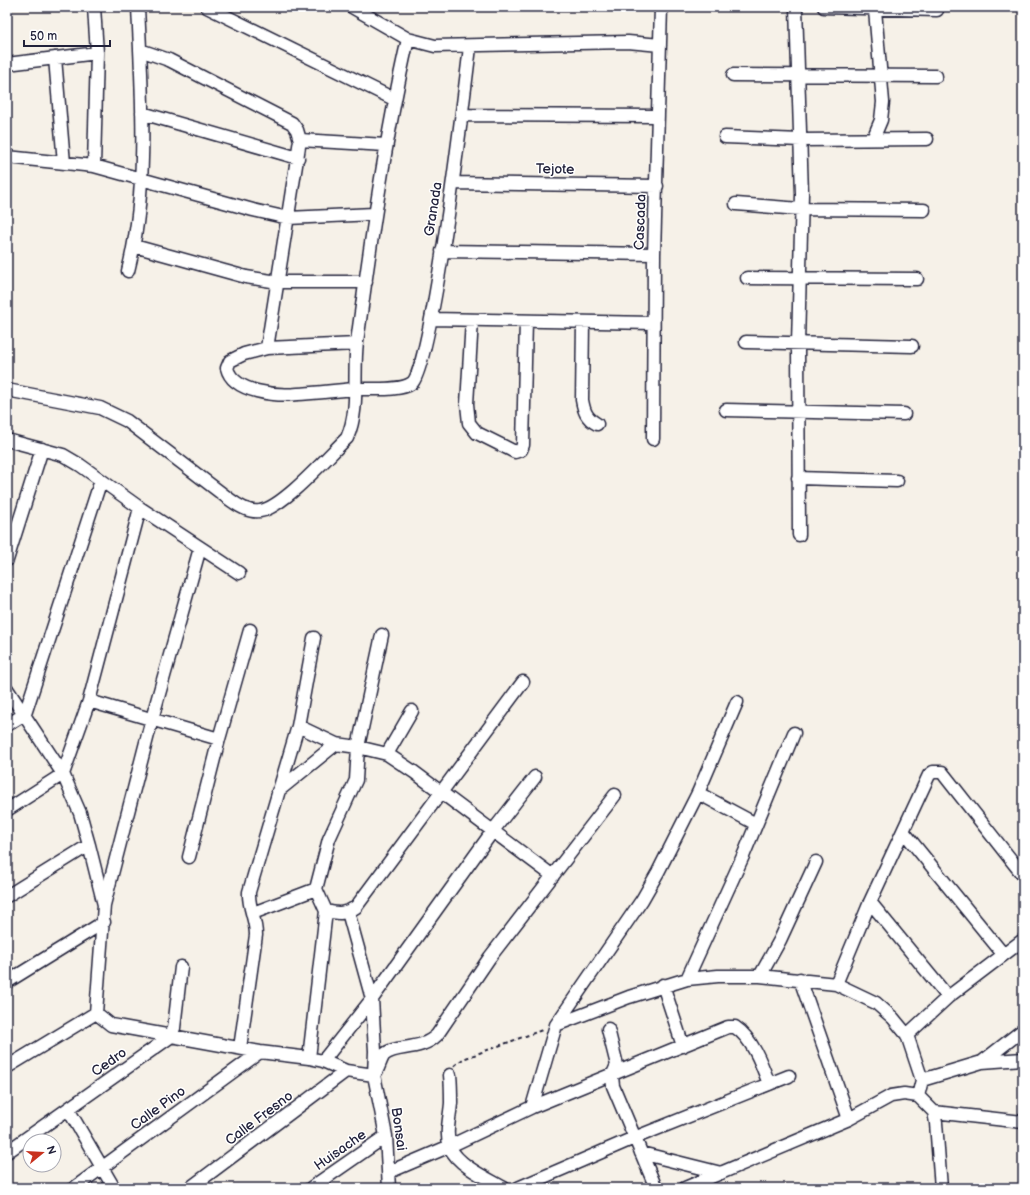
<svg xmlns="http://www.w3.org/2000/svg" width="1030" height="1195" viewBox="0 0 1030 1195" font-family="'Balsamiq Sans',sans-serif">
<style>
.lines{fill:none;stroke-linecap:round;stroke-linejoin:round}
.minor-casing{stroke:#22223b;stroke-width:15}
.path{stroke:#22223b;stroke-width:2;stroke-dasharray:4 3;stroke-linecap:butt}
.minor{stroke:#fff;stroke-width:12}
.labels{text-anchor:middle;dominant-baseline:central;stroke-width:3;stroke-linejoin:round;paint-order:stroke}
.street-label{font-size:14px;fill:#22223b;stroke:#fff}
</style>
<rect width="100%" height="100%" fill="#f6f1e8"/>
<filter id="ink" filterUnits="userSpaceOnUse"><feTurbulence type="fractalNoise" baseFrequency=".025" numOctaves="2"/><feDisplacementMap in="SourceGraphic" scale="8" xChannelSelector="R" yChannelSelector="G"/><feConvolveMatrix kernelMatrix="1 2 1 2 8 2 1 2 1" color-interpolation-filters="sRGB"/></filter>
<g filter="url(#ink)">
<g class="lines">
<g class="minor-casing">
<path id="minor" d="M94,7L97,53L94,166
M207,7L394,99
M352,7L408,39L435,46L628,42L660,45
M796,7L802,194L798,344L799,535
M824,7L937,10
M140,50L169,60L292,123L297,130L300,140L386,145
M55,58L64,163
M7,64L97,53
M733,75L936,76
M142,113L298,158
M463,115L658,116
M725,137L801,140L927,139
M873,139L881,120L883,102L875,10
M300,140L267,348L244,354L230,361L227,368C233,393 278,396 298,394C317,393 335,391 353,389C368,388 400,392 412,383C432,368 465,88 470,47
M7,157L94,166L253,210L288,218L374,214
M453,183L657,186
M736,204L800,209L924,210
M134,246L246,277L278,282H366
M442,251L654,254
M128,271C149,188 142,92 138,7
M747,278L917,279
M431,319L653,323
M472,320L467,404L469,423L477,433L515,452L521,450L523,445L526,321
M583,322L582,400C584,411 586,418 597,424
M746,342L912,346
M267,348L357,344
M7,390L100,408L127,421L229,499C237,505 250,513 260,511C283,508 329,455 347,438C360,409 353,373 357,342C371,240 385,139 408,39
M726,410L904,414
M653,439L654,254L661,7
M7,440L63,455L80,465L140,508L239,573
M798,478L897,481
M7,560L42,449
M7,689L63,774L80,813L89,845L104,905L96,1013
M89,701L219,739
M7,725L25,714L101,480
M298,726L336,744L358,747L387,754L412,711
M387,754L414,772L553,876
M278,791L336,744
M698,793L756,824
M7,810L63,774L89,701L140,508
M903,831L1003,954
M189,857L219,739L250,630
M7,896L89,845
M870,902L948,997
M104,905L152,719L200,548
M326,911C338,914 346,914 356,907L523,682
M348,912L372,999L375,1051L374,1075L386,1136L389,1188
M253,913L316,889
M760,976L780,940L816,862
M687,979L744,854L794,733
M800,979L849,1119
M7,982L104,922
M836,984L870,902L929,775L933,772H942L945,776L1023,875
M663,985L683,1046
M96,1013L111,1025L260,1052L309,1058L323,1061L346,1071L374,1075
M556,1025L629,997L687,979L718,976H760L836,984L876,1003L893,1018L907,1035L922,1080L918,1096L934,1112L936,1123L941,1188
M608,1029L617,1065L612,1076L613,1086L656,1188
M907,1035L948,997L1023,940
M240,1048L256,935C256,919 248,907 249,892L298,726L314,638
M309,1058L326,911L316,889L329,839L356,780L358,747L382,635
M323,1061L372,999L492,832L535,777
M982,1062L1023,1030
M7,1067L96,1013
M374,1075C379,1069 380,1060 384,1055C395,1044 420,1052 437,1035L490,957L615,795
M450,1075C451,1084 451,1094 451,1103C450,1117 445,1133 450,1147C457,1165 488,1179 504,1188
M922,1080L982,1062L1023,1059
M532,1107L556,1025L642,900L658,872L698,793L737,702
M68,1109L114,1188
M934,1112L1023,1122
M7,1152L170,1037L174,1028L181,967
M641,1153L721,1173
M389,1172L450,1146L532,1107L728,1027H735C753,1039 762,1065 769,1084
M74,1188L260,1052
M190,1188L346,1071
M311,1188L386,1136
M518,1188L634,1138L789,1076
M685,1188L849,1119L891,1096L904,1094L918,1096"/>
</g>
<path class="path" d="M454,1066L463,1059L542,1030"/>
<use href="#minor" class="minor"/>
</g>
</g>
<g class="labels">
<g class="street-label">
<text transform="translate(555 169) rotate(1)">Tejote</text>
<text transform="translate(433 209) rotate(-81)">Granada</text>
<text transform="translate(640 222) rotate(-88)">Cascada</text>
<text transform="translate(109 1062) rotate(-35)">Cedro</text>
<text transform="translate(158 1108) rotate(-36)">Calle Pino</text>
<text transform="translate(259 1118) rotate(-37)">Calle Fresno</text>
<text transform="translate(399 1129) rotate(82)">Bonsai</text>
<text transform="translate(340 1150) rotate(-35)">Huisache</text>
</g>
</g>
<rect width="1030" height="1195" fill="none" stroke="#fff" stroke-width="24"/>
<rect x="12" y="12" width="1006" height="1171" fill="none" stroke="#22223b" stroke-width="1.5" filter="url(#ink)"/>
<g transform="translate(42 1153) rotate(72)"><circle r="19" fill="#ffffff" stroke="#a7a7b1"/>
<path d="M0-3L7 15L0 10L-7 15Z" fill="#c8321e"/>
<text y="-6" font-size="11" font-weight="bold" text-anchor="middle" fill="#22223b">N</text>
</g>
<path d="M24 40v6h86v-6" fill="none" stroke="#22223b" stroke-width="2"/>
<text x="30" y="40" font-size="12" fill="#22223b" stroke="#ffffff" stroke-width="3" paint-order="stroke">50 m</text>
</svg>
